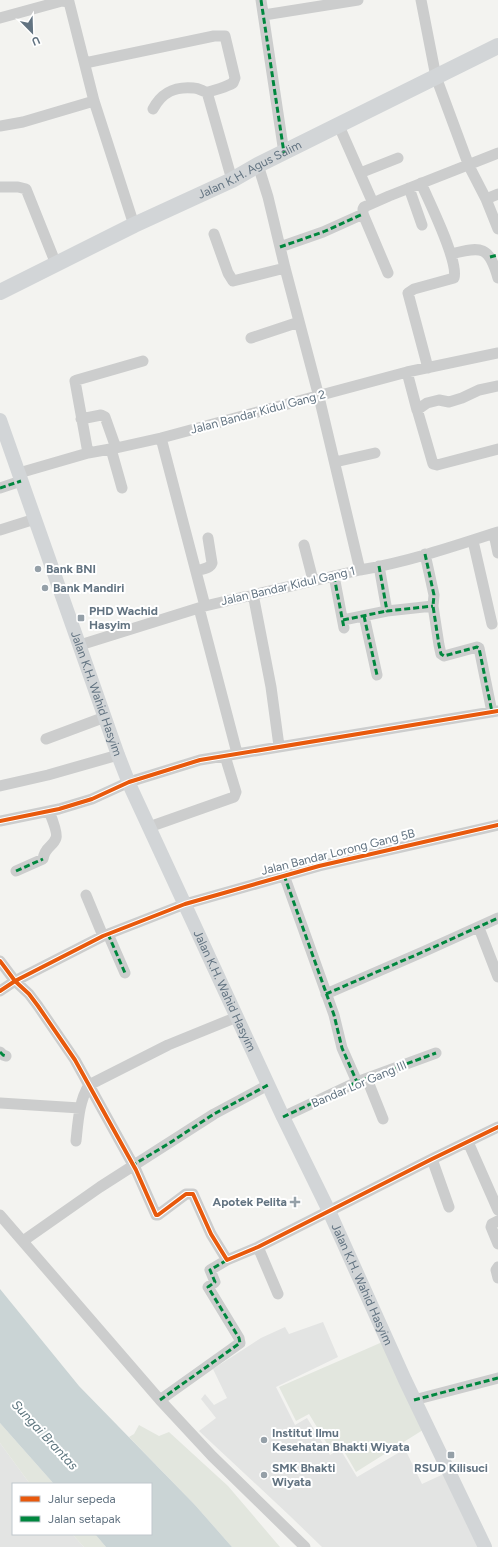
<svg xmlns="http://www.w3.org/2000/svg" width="498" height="1547" viewBox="0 0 498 1547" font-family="Figtree,sans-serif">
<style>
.built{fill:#e3e4e3}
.green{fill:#e2e6de}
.water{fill:#cad4d5}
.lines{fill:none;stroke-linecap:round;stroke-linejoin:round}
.minor{stroke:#cccdcd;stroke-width:11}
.major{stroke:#d2d5d7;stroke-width:14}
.highway{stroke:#d2d5d7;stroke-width:16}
.quiet{stroke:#00873e;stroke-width:3;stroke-dasharray:6 3;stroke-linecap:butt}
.cycleway-casing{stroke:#fff;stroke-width:6}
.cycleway{stroke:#e8590c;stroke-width:4}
.poi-dot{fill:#95a0a8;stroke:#fff;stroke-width:1.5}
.labels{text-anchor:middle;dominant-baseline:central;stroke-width:4;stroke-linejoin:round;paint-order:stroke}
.street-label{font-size:12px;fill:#627381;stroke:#fff}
.poi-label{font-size:12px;font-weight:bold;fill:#627381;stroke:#fff;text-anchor:start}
.water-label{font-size:13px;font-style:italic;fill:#5e767f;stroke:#fff}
</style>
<rect width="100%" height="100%" fill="#f3f3f0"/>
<path class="built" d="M323,1322L338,1357L276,1387L295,1425L307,1418L330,1455L340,1449L357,1477L405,1449L422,1484L448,1472L483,1547H322L290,1516L199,1431L216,1418L201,1399L205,1394L214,1405L227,1398L213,1369L261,1338L285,1327L289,1334Z
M0,1443L30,1484H13V1534H72L84,1547H0Z"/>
<path class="green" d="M387,1340L426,1428L356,1472L341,1446L332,1452L309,1414L296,1421L279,1387Z
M0,1423L54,1484H30L0,1443Z
M139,1425L159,1436L169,1432L228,1486L280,1547H232L195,1505L129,1437L134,1434Z
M72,1534H95L106,1547H84Z"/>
<path class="water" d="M0,1289L79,1386L195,1505L232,1547H106L95,1534H151V1484H54L0,1423Z"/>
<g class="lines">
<path class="minor" d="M261,0L284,153
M421,0L436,77L469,166L486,199L498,229
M264,15L358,0
M0,18L62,1L69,2L94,101L134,225
M85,63L214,36H225L235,78L233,83C228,86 211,92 206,92C202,91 199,88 194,88C175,86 162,92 153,109
M207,92L232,180
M0,126L23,122L94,101
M339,126L373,203
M258,165L268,197L285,268L319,397L360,570
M360,173L398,158
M421,183C429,202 459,261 454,278L414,289L408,293L428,368
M0,187H18L26,189L56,264
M409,188L422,225
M486,199L498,194
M214,234L228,273L233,281L285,268
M280,247L323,232L363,214
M451,254C482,246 489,246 498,278
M388,273L363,214V209L364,207L389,196L498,153
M251,338L299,322
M407,372L417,410L427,403L439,400L449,402L462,398L479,390L498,386
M417,409L433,464L437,465L498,449
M81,419L101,415L105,417L116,448
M161,438L205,606
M111,449L122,488
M88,453L75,381L77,380L143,361
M335,462L375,453
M19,473L88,453L116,448L161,438L407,372L498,353
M0,488L21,481
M0,530L35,519
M494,534L498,553
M473,541L492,624
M304,545L313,580
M425,554L434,595L433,606L439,645L441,654L444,656L477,647L479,648L492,712
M379,566L387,611L433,606
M196,571C202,569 210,569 212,563L208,538
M334,576L344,628
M253,594L271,687L279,746
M199,608L237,753
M364,616L377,675
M343,620L387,611
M80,645L205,606L360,570C407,562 452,547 498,532
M46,739L105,717
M0,786L48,775L118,755
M0,821L59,809L92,799L129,782L200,760L498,711
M149,827L234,797L236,792L225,756
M16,871L43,859C45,846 53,847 56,838C58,833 51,816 49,811
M284,875L334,1015L342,1048L357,1082
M86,895L103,936
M479,928L498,977
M108,934L125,973
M0,961L15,981L29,994L38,1006L75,1060L136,1170L156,1215H158L186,1194H193L211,1234L227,1260L258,1247L432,1159L498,1127
M0,991L15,981L103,936L185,904L319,866L498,825
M326,994L425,951L498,918
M0,1052L3,1055L6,1056
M367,1079L383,1119
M0,1103L80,1108
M283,1117L357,1082L436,1053
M76,1141C78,1122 79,1101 89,1085L168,1045L237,1017
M468,1142L498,1210
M432,1159L449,1207
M0,1215L160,1400L212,1456L305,1547
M498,1221L492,1224L491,1227L498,1244
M23,1241L100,1187L214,1114L268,1085
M258,1247L278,1294
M498,1267L496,1270L498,1278
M160,1400L240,1343L239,1338L208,1287L215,1282L210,1270L227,1260
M414,1400L498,1378"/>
<path class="major" id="s1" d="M0,420L118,755L130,786L283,1117L329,1211L405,1380L485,1547"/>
<path class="highway" id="s2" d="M0,292L134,225L232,180L258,165L498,46"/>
<path class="quiet" d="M261,0L284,153
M280,247L323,232L363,214
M490,257L498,255
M0,488L21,481
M425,554L434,595L433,606L439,645L441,654L444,656L477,647L479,648L492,712
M379,566L387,611L433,606
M334,576L344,628
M364,616L377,675
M343,620L387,611
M16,871L43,859
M284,875L334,1015L342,1048L357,1082
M108,934L125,973
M326,994L425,951L498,918
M0,1052L3,1055L6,1056
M283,1117L357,1082L436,1053
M134,1167L133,1165L168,1144L214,1114L268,1085
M160,1400L240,1343L239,1338L208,1287L215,1282L210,1270L227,1260
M414,1400L498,1378"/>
<g class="cycleway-casing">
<path id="cycleway" d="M0,821L59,809L92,799L129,782L200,760L498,711
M0,961L15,981L29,994L38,1006L75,1060L136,1170L156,1215H158L186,1194H193L211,1234L227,1260L258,1247L432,1159L498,1127
M0,991L15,981L103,936L185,904L319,866L498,825"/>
</g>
<use href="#cycleway" class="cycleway"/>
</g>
<g class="poi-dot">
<circle cx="38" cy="569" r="4"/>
<circle cx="45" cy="588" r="4"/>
<rect x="77" y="614" width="8" height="8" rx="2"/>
<path d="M293 1196h4v4h4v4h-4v4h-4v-4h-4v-4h4z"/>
<circle cx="264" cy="1440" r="4"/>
<rect x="447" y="1451" width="8" height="8" rx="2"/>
<circle cx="264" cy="1475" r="4"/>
</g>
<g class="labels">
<g class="street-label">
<text stroke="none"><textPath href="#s2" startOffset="278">Jalan K.H. Agus Salim</textPath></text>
<text transform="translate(258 412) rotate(-15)">Jalan Bandar Kidul Gang 2</text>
<text transform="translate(288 586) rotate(-13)">Jalan Bandar Kidul Gang 1</text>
<text stroke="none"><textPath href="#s1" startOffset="290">Jalan K.H. Wahid Hasyim</textPath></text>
<text transform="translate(338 852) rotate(-14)">Jalan Bandar Lorong Gang 5B</text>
<text stroke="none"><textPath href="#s1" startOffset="614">Jalan K.H. Wahid Hasyim</textPath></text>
<text transform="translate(359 1084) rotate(-23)">Bandar Lor Gang III</text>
<text stroke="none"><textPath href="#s1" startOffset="938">Jalan K.H. Wahid Hasyim</textPath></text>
</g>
<g class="poi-label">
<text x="46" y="569">Bank BNI</text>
<text x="53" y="588">Bank Mandiri</text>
<text x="89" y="611">PHD Wachid<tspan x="89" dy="14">Hasyim</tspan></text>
<text x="287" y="1202" text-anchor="end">Apotek Pelita</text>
<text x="272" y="1433">Institut Ilmu<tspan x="272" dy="14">Kesehatan Bhakti Wiyata</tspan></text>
<text x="272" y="1468">SMK Bhakti<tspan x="272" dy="14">Wiyata</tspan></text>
<text x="451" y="1468" text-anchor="middle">RSUD Kilisuci</text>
</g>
<g class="water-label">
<text transform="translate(45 1435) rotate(47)">Sungai Brantas</text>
</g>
</g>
<rect x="12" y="1483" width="140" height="52" fill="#ffffff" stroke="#c0c7cd"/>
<rect x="20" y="1496" width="20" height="6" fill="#e8590c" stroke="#c0c7cd"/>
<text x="48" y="1503" font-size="12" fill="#627381">Jalur sepeda</text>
<rect x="20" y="1516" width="20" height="6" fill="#00873e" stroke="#c0c7cd"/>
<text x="48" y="1523" font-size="12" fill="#627381">Jalan setapak</text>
<g transform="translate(32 32) rotate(157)" stroke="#ffffff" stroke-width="3" paint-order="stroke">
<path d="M0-3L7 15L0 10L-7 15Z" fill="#627381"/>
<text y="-6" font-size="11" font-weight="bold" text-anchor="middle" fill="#627381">U</text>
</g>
</svg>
